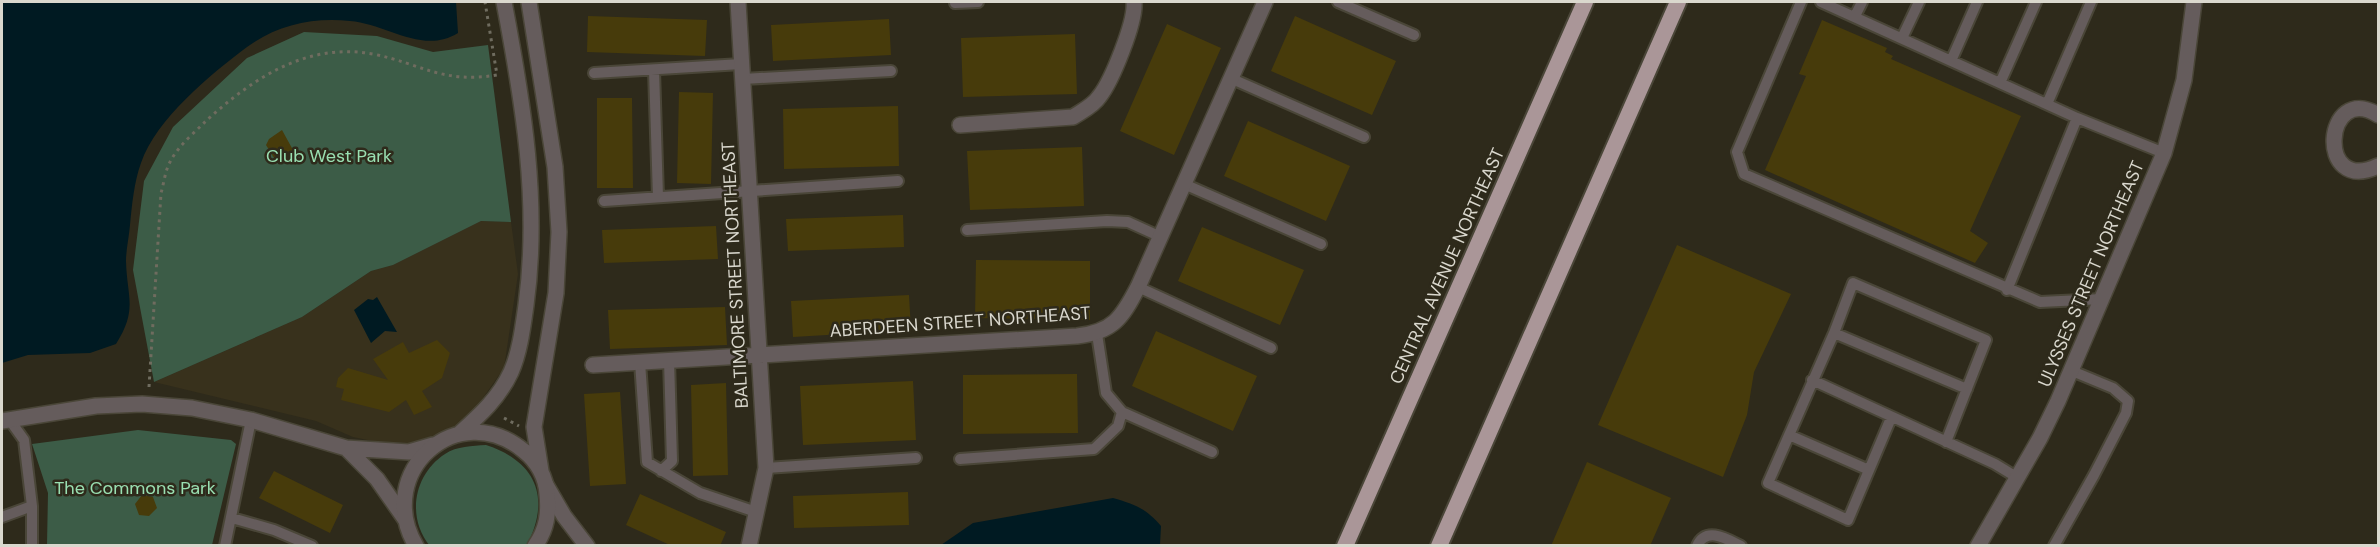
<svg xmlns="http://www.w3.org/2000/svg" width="2380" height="547" viewBox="0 0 2380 547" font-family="'DM Sans',sans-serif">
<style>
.built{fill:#38311c}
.green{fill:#3c5c47}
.water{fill:#001a22}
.building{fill:#473b0b}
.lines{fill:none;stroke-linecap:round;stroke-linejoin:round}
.service-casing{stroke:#4a4638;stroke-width:14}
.minor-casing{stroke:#4a4638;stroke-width:18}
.tertiary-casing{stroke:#4a4638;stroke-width:18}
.trunk-casing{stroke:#4a4638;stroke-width:20}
.path{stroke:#6f6c5f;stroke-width:3;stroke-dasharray:3 4.5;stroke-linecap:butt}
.service{stroke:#655c5c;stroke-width:10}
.minor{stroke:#655c5c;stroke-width:15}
.tertiary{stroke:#655c5c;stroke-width:15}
.trunk{stroke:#aa9698;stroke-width:16}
.labels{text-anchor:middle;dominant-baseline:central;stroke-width:5;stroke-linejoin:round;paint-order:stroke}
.park-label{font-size:18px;fill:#9ae0b2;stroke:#2e2a1b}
.street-label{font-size:18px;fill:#dad8ce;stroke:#2e2a1b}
</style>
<rect width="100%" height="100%" fill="#2e2a1b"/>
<path class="built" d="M481,221L511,222L518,274L504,368L471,415L443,435L409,443L377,442L353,437L316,421L154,382L302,317L371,271L393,265Z"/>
<path class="green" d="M304,32L377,36L433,52L488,45L511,222L481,221L393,265L371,271L302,317L154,382L133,270L144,181L173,127L247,58Z
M138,430L231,440L236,444L212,545H47L48,493L32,444Z
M486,445C535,461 551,496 528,543L526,545L430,546C406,517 414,474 445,454C457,446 472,446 486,445Z"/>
<path class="water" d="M2,2H456L458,33C423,55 387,24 350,21C313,17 277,25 247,47C211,74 156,119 141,163C134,182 132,205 130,225C129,237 126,250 126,261C127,298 138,309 116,344L90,353L28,355L2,363Z
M377,297L397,332L385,331L371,343L354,310L368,299L373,300Z
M1113,498C1134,504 1147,509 1161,526L1160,545H941L973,523Z"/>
<path class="building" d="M588,16L707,20L705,56L587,52Z
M1295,16L1396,61L1372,115L1271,71Z
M889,19L891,55L773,61L771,25Z
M1822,20L1887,48L1885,52L1893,56L1891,59L2021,116L1970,231L1988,243L1975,263L1765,170L1806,76L1799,74Z
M1167,24L1221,48L1174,155L1120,131Z
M1075,34L1077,94L963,97L961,38Z
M679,92L713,93L711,184L677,183Z
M597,98H632L633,188H597Z
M898,106L899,166L784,169L783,109Z
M1248,121L1350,166L1326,221L1224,176Z
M282,130L293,150L276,161L266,145L269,139Z
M1082,147L1084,206L970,210L967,151Z
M903,215L904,247L788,251L786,219Z
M716,226L718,259L604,263L602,230Z
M1202,227L1304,270L1280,325L1178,281Z
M1677,245L1791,294L1754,372L1747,415L1723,477L1598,425Z
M976,260L1090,261V320L975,318Z
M909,295L911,330L793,337L791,301Z
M725,307L727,345L610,349L608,310Z
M1156,331L1257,376L1233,431L1132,386Z
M437,340L450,353L442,378L422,391L432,407L414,415L406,400L389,412L341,400L344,389L336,387L338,378L348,368L388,380L373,359L403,342L409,353Z
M1077,374L1078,433L963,434V375Z
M913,381L916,440L803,445L800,386Z
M726,383L728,475L693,476L691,385Z
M620,392L626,484L590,486L584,394Z
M1587,462L1671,498L1650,546H1551Z
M274,471L343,505L330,533L259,498Z
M908,492L909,525L794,528L793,496Z
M640,494L726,532L720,546H672L626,525Z
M142,495L153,497L157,508L149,516L139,515L135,504Z"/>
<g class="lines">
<g class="service-casing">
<path id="service" d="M1338,2L1414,35
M1801,2L1737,152L1744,174L2040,302L2103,299
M1821,2L2077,118L2164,153
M955,3L978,2
M1855,16L1862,2
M1902,38L1919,2
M1951,61L1977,2
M654,70L658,197
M594,73L741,64
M1230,78L1364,137
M743,79L891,71
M2000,83L2036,2
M2047,104L2091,2
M1184,184L1321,244
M604,201L898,181
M967,230L1107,221L1128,222L1161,237
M1138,287L1271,348
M2007,290L2077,118
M1834,333L1967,389
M1097,334L1106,393L1122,412L1212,452
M640,362L647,462L700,493L756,512
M1812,380L1995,464L2018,478
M1891,418L1848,520L1768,483L1834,333L1853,283L1986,340L1946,442
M9,419L24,440L32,506V546
M1789,435L1869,470
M960,459L1094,449L1118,426L1122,412
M766,468L916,458
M661,471L672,461L669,360
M2,517L32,506
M232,518L274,530L312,546
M225,546L251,420
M1697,546C1706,526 1727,539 1741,546
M2054,546L2094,475L2126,413L2128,401L2113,388L2072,371"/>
</g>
<g class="minor-casing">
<path id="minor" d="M738,2L766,468L749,546
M2378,115C2324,81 2315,196 2378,166
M960,125L1073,117C1082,111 1093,106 1099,97C1112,81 1136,21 1134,2
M593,365L1077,336C1113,332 1122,318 1138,287L1265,2
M2,421L96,406L142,404L192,408L251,420L346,448L409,452L433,445
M346,448L377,479L405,519
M546,485L564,516L587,546"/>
</g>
<g class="tertiary-casing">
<path id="tertiary" d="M529,2L555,167L559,232L556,293L534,427L541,471
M459,434C480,415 499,398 511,372C520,352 523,326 526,305C540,203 523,102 504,2
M416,546C373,472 458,396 524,451C537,461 546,477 547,494C549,513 547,529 535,546
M1978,546L2040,438L2058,401L2164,153L2184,80L2194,2"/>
</g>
<g class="trunk-casing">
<path id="trunk" d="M1345,546L1585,2
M1439,546L1678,2"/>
</g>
<path class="path" d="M149,387L161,193C164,183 165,171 170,162C178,146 194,133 206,121C253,78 307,42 373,54C422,64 442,84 497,75L485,2
M504,418L519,426"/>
<use href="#service" class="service"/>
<use href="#minor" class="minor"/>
<use href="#tertiary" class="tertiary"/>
<use href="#trunk" class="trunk"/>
</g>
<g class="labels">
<g class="park-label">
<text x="329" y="156">Club West Park</text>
<text x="135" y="488">The Commons Park</text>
</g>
<g class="street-label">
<text transform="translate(1447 266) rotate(-66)">CENTRAL AVENUE NORTHEAST</text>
<text transform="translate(2091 274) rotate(-67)">ULYSSES STREET NORTHEAST</text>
<text transform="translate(735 275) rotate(-93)">BALTIMORE STREET NORTHEAST</text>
<text transform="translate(960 322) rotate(-4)">ABERDEEN STREET NORTHEAST</text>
</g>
</g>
<rect width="2380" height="547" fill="none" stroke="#dad8ce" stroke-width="6"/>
</svg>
